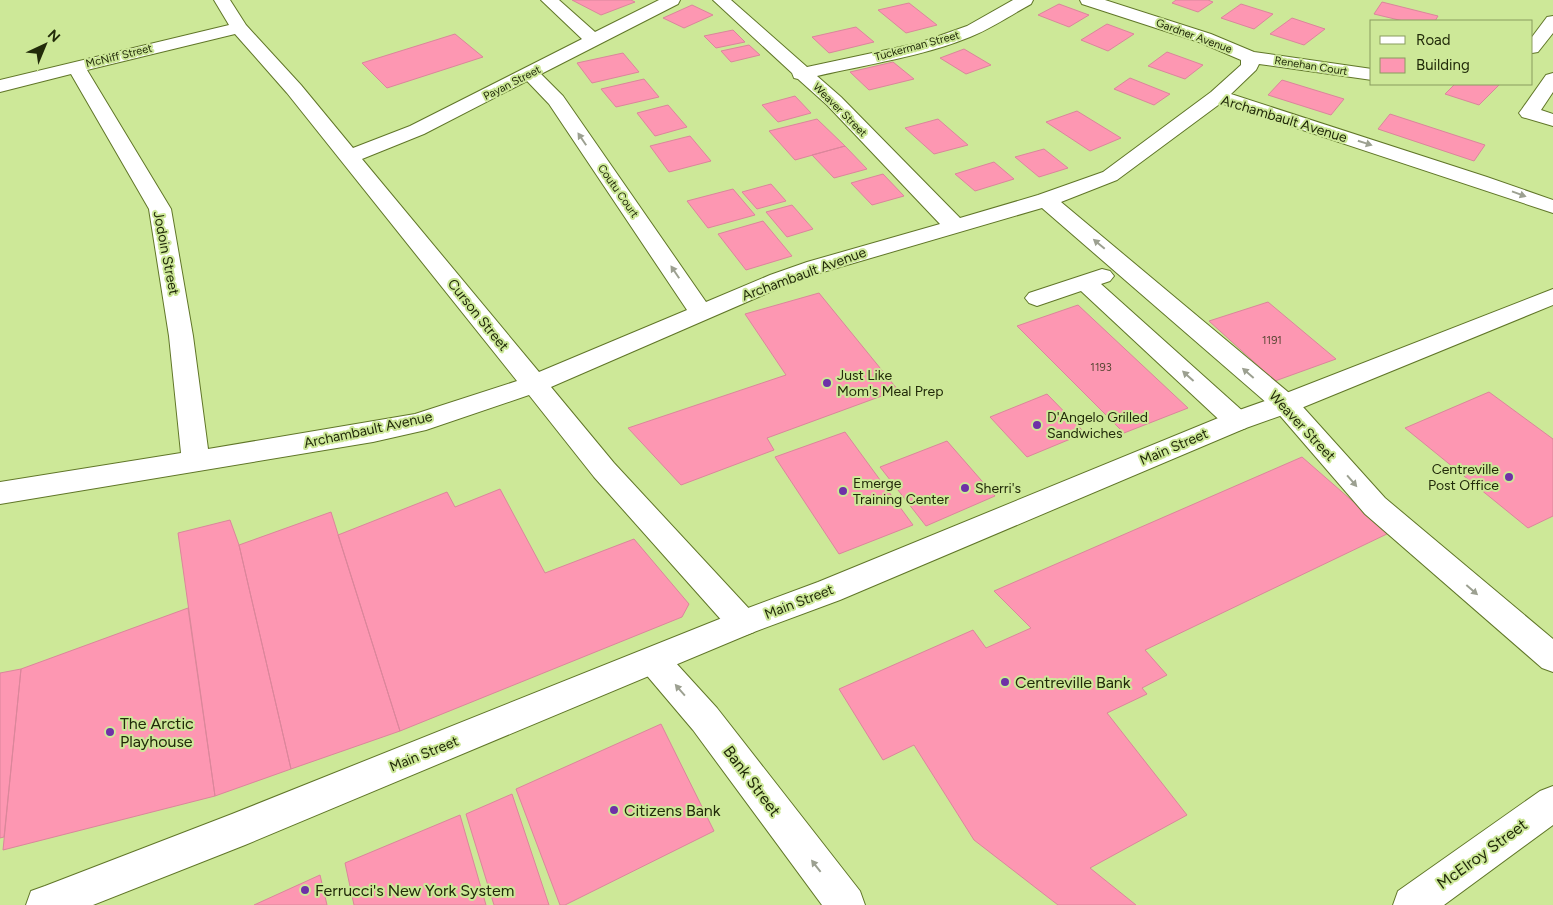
<svg xmlns="http://www.w3.org/2000/svg" width="1553" height="905" viewBox="0 0 1553 905" font-family="Figtree,sans-serif">
<style>
.building{fill:#fd97b2;stroke:#db869b}
.lines{fill:none;stroke-linecap:round;stroke-linejoin:round}
.minor-casing{stroke:#607628;stroke-width:2}
.major-casing{stroke:#607628;stroke-width:2}
.minor{fill:#fff;fill-rule:evenodd}
.major{fill:#fff;fill-rule:evenodd}
.oneway{fill:#9ca091}
.poi-dot{fill:#6e31a7;stroke:#cde898;stroke-width:2}
.labels{text-anchor:middle;dominant-baseline:central;stroke-width:4;stroke-linejoin:round;paint-order:stroke}
.far-street-label{font-size:11px;fill:#222b0a;stroke:#cde898}
.number-label{font-size:11px;fill:#594634}
.street-label{font-size:14px;fill:#222b0a;stroke:#cde898}
.poi-label{font-size:14px;fill:#222b0a;stroke:#cde898;text-anchor:start}
.near-poi-label{font-size:16px;fill:#222b0a;stroke:#cde898;text-anchor:start}
.near-street-label{font-size:16px;fill:#222b0a;stroke:#cde898}
</style>
<rect width="100%" height="100%" fill="#cde898"/>
<path class="building" d="M572,0H631L635,2L601,15Z
M1176,0H1208L1213,2L1198,12L1172,3Z
M1382,2L1438,16L1435,21H1403L1374,14Z
M909,3L937,25L906,33L878,10Z
M1059,4L1089,15L1069,27L1038,15Z
M1241,4L1273,14L1254,29L1221,18Z
M692,5L713,15L684,28L663,18Z
M1292,18L1325,29L1304,45L1270,34Z
M1107,24L1134,34L1108,51L1081,40Z
M856,27L874,42L829,53L812,37Z
M733,30L745,42L716,48L704,36Z
M455,34L483,57L387,88L362,63Z
M749,45L760,55L731,62L721,51Z
M964,49L991,65L966,74L940,58Z
M1167,52L1203,65L1185,79L1148,66Z
M623,53L639,72L592,83L577,63Z
M893,62L914,79L869,90L850,72Z
M1130,78L1170,94L1154,105L1114,89Z
M644,79L659,97L616,107L601,89Z
M1282,80L1344,99L1331,115L1268,95Z
M1455,84H1500L1479,105L1445,94Z
M795,96L811,113L778,122L762,105Z
M668,105L687,127L655,136L637,113Z
M1077,111L1121,138L1090,151L1046,122Z
M1390,114L1485,145L1474,161L1378,129Z
M817,119L845,146L795,160L769,131Z
M938,119L968,145L934,154L905,128Z
M690,136L711,161L669,172L650,146Z
M845,146L867,169L834,178L812,155Z
M1044,149L1068,168L1039,177L1015,157Z
M994,162L1014,179L975,191L955,174Z
M883,174L904,196L872,205L851,183Z
M771,184L786,201L757,209L742,192Z
M733,189L755,215L708,228L687,201Z
M792,205L813,229L787,237L766,212Z
M763,221L792,256L746,270L718,234Z
M819,293L898,390L767,438L774,450L681,485L628,428L786,375L745,314Z
M1268,302L1336,359L1275,381L1209,321Z
M1078,305L1188,408L1124,433L1017,326Z
M1489,392L1553,439V516L1528,528L1405,428Z
M1047,394L1085,433L1027,457L990,417Z
M845,432L913,525L839,554L775,457Z
M947,441L995,496L926,526L880,467Z
M1302,457L1389,533L1145,650L1167,675L1142,688L1147,694L1107,713L1187,815L1090,868L1136,905H1058L974,840L914,745L883,760L839,689L973,630L986,648L1031,628L994,591Z
M500,489L545,573L634,539L689,604L682,617L400,731L338,535L447,492L455,507Z
M331,512L400,731L291,769L239,545Z
M230,520L239,545L291,769L215,796L178,533Z
M188,608L215,796L3,850L21,669Z
M21,669L4,837L0,838V673Z
M661,724L714,831L565,905H560L516,789Z
M512,794L549,905H494L466,814Z
M460,815L486,905H354L345,863Z
M320,875L327,905H254Z"/>
<g class="lines">
<g class="minor-casing">
<path id="minor" d="M214,0H230L246,25L301,85L353,148L410,126L582,39L541,0H559L595,32L659,0H680L678,4L541,74L563,96L706,302L770,275L807,262L940,224L827,105L798,79L794,78L792,73L713,0H731L807,67L919,43L967,26L1013,0H1033L1031,4C1011,15 992,28 970,37C921,57 868,64 817,76L841,97L960,218L1038,195L1103,172L1211,92L1241,65V60L1199,42L1082,4L1080,0H1105L1211,34L1254,52L1372,69V80L1259,64L1256,70L1231,94L1487,177L1553,200V213L1221,103L1117,180L1061,202L1294,397L1385,498L1553,639V672L1542,668L1365,514L1276,411L1042,208L823,272L786,285L551,387L614,463L754,614L759,623L754,632L743,636L732,632L594,477L529,395L426,430L373,442L0,504V482L181,453L169,336L149,209L71,74L0,92V80L229,25ZM235,34L287,93L517,381L415,414L208,449L193,336L171,209L87,70ZM527,81L549,104L687,310L539,372L362,159L424,134Z
M1553,16V33L1538,52L1532,53V37L1547,17Z
M1553,73V92L1541,110L1553,114V126L1522,117L1519,113L1522,109L1546,75Z
M1102,269L1110,271L1114,276L1110,281L1101,284L1246,414L1250,421L1246,428L1237,431L1228,428L1081,291L1037,306L1029,303L1025,298L1029,293Z
M654,647L665,651L717,708L860,891L865,905H822L693,730L643,671L638,661L643,651Z
M1553,786V825L1444,905H1393L1398,891L1540,791Z"/>
</g>
<g class="major-casing">
<path id="major" d="M1553,289V305L1294,411L1246,428L840,600L754,632L245,845L93,905H26L31,891L45,886L232,814L732,614L818,582L1228,414L1276,397Z"/>
</g>
<use href="#minor" class="minor"/>
<use href="#major" class="major"/>
</g>
<defs><path id="oneway-solid" d="M-6-.8H1V-3.2L6.5 0L1 3.2V.8H-6Z" transform="scale(1.25)"/></defs>
<g class="oneway">
<use href="#oneway-solid" transform="translate(582 139) rotate(-124)"/>
<use href="#oneway-solid" transform="translate(1365 143) rotate(18)"/>
<use href="#oneway-solid" transform="translate(1519 194) rotate(20)"/>
<use href="#oneway-solid" transform="translate(1099 244) rotate(-140)"/>
<use href="#oneway-solid" transform="translate(675 272) rotate(-124)"/>
<use href="#oneway-solid" transform="translate(1248 373) rotate(-139)"/>
<use href="#oneway-solid" transform="translate(1188 376) rotate(-138)"/>
<use href="#oneway-solid" transform="translate(1352 481) rotate(49)"/>
<use href="#oneway-solid" transform="translate(1472 590) rotate(41)"/>
<use href="#oneway-solid" transform="translate(680 690) rotate(-131)"/>
<use href="#oneway-solid" transform="translate(816 866) rotate(-128)"/>
</g>
<g class="poi-dot">
<circle cx="827" cy="383" r="5"/>
<circle cx="1037" cy="425" r="5"/>
<circle cx="1509" cy="477" r="5"/>
<circle cx="965" cy="488" r="5"/>
<circle cx="843" cy="491" r="5"/>
<circle cx="1005" cy="682" r="5"/>
<circle cx="110" cy="732" r="5"/>
<circle cx="614" cy="810" r="5"/>
<circle cx="305" cy="890" r="5"/>
</g>
<g class="labels">
<g class="far-street-label">
<text transform="translate(1194 36) rotate(20)">Gardner Avenue</text>
<text transform="translate(917 46) rotate(-15)">Tuckerman Street</text>
<text transform="translate(119 56) rotate(-14)">McNiff Street</text>
<text transform="translate(1311 66) rotate(9)">Renehan Court</text>
<text transform="translate(512 83) rotate(-27)">Payan Street</text>
<text transform="translate(840 110) rotate(45)">Weaver Street</text>
<text transform="translate(618 191) rotate(55)">Coutu Court</text>
</g>
<g class="number-label">
<text x="1272" y="340">1191</text>
<text x="1101" y="367">1193</text>
</g>
<g class="street-label">
<text transform="translate(1284 119) rotate(17)">Archambault Avenue</text>
<text transform="translate(166 253) rotate(79)">Jodoin Street</text>
<text transform="translate(804 274) rotate(-20)">Archambault Avenue</text>
<text transform="translate(478 315) rotate(51)">Curson Street</text>
<text transform="translate(1302 426) rotate(47)">Weaver Street</text>
<text transform="translate(368 430) rotate(-12)">Archambault Avenue</text>
<text transform="translate(1174 447) rotate(-23)">Main Street</text>
<text transform="translate(799 602) rotate(-21)">Main Street</text>
<text transform="translate(424 754) rotate(-22)">Main Street</text>
</g>
<g class="poi-label">
<text x="837" y="375">Just Like<tspan x="837" dy="16">Mom's Meal Prep</tspan></text>
<text x="1047" y="417">D'Angelo Grilled<tspan x="1047" dy="16">Sandwiches</tspan></text>
<text x="1499" y="469" text-anchor="end">Centreville<tspan x="1499" dy="16">Post Office</tspan></text>
<text x="853" y="483">Emerge<tspan x="853" dy="16">Training Center</tspan></text>
<text x="975" y="488">Sherri's</text>
</g>
<g class="near-poi-label">
<text x="1015" y="682">Centreville Bank</text>
<text x="120" y="723">The Arctic<tspan x="120" dy="18">Playhouse</tspan></text>
<text x="624" y="810">Citizens Bank</text>
<text x="315" y="890">Ferrucci's New York System</text>
</g>
<g class="near-street-label">
<text transform="translate(752 781) rotate(53)">Bank Street</text>
<text transform="translate(1482 854) rotate(-36)">McElroy Street</text>
</g>
</g>
<rect x="1370" y="20" width="162" height="65" fill="#cde898" stroke="#899c5f"/>
<rect x="1380" y="36" width="25" height="8" fill="#ffffff" stroke="#899c5f"/>
<text x="1416" y="45" font-size="15" fill="#222b0a">Road</text>
<rect x="1380" y="58" width="25" height="15" fill="#fd97b2" stroke="#899c5f"/>
<text x="1416" y="70" font-size="15" fill="#222b0a">Building</text>
<g transform="translate(45 45) rotate(44)" stroke="#cde898" stroke-width="4" paint-order="stroke">
<path d="M0-4L9 19L0 12L-9 19Z" fill="#222b0a"/>
<text y="-8" font-size="14" font-weight="bold" text-anchor="middle" fill="#222b0a">N</text>
</g>
</svg>
